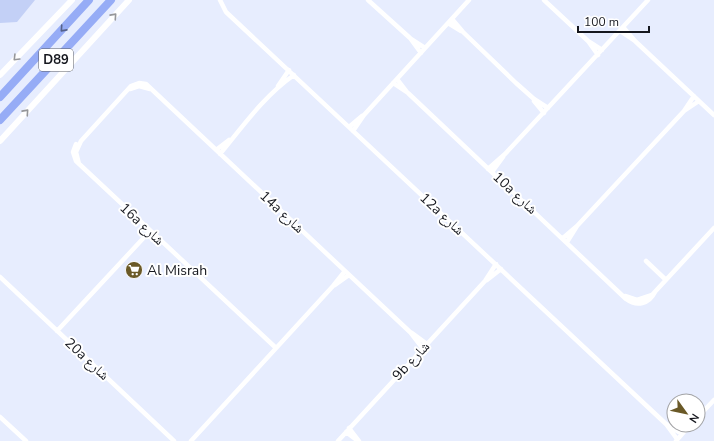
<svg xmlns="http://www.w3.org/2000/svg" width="714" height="441" viewBox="0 0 714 441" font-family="'Nunito Sans','Noto Naskh Arabic',sans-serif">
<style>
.green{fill:#c3d0f6}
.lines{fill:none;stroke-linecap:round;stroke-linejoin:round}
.minor{stroke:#fff;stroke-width:4.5}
.tertiary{stroke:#fff;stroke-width:6}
.trunk{stroke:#96acf6;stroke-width:8}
.oneway{stroke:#96979a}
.oneway2{stroke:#56628a}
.labels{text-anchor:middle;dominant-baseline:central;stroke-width:4;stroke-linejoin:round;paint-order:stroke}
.shield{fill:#fff;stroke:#5b5d62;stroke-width:1}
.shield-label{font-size:13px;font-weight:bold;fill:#15171e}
.street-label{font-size:14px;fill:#15171e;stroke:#fff}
.poi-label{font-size:14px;fill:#15171e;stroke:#fff;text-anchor:start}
</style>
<rect width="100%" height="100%" fill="#e7edfe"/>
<path class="green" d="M0,0H35L17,22L0,23Z"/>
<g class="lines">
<path class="minor" d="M220,0L226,12L666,424L682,434
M368,0L410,38L421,53
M544,0L588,41L598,55
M452,19L463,32L516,83L534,99L548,108
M448,23L461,31
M623,27L635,41L714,115
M620,31L635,41
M411,39L425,48
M588,41L602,50
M397,79L407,92
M393,83L408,93L626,299C637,307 649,304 655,292
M278,86L289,70
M130,89L139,86L150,89
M534,101L544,113
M684,111L699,101
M349,127L362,116
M353,131L364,115L469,0
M76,144L73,152L76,161L276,348
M216,150L229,140
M220,154C243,126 264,96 294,75
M79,164L76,152L81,141L131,86L139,83L146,84L410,332L423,349
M488,169L505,154L648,0
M492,172L503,157
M563,238L577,226
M567,242L577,226L684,111L694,96
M646,261L666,280
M0,277L174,441
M487,280L501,269
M335,285L349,275
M625,296L637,300L652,295L714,228
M57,331L150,231
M412,333L427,344
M0,417L26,441
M698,417L714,400
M666,424L677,439
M349,428L359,441
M346,432L358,441
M191,441L333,286L345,271
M338,441L485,281L496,264
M676,441L690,425"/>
<path class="tertiary" d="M0,75L72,0
M0,141L129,0"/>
<path class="trunk" d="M0,97L89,0
M0,120L111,0"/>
</g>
<defs><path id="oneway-chevron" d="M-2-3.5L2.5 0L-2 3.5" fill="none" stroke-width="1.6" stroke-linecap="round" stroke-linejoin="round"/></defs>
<g class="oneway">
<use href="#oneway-chevron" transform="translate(114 16) rotate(-48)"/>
<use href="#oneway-chevron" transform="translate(16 58) rotate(135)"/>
<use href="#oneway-chevron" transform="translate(26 112) rotate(-48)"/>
</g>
<use class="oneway2" href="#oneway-chevron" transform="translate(63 29) rotate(132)"/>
<defs>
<g id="supermarket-disc" transform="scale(0.9)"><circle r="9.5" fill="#6a5927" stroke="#fff"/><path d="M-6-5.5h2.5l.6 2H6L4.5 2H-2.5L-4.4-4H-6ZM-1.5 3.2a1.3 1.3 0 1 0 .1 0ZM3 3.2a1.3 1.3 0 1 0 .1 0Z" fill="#fff"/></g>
</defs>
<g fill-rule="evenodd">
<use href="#supermarket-disc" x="134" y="270"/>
</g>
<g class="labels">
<rect class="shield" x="39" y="49" width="34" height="22" rx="3"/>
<g class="shield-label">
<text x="56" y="60">D89</text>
</g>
<g class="street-label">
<text transform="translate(515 193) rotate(43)">10a شارع</text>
<text transform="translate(282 212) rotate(43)">14a شارع</text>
<text transform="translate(442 214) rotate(43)">12a شارع</text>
<text transform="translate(142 224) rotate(43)">16a شارع</text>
<text transform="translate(87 359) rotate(43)">20a شارع</text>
<text transform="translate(411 361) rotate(-47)">9b شارع</text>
</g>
<g class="poi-label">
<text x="147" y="270">Al Misrah</text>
</g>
</g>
<g transform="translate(686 413) rotate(123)"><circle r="19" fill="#ffffff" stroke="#a1a2a5"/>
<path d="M0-3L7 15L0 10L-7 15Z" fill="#6a5927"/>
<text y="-6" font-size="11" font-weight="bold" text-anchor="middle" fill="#15171e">N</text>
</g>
<path d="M578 26v6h71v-6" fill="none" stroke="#15171e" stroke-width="2"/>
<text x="584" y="26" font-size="12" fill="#15171e" stroke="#ffffff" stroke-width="3" paint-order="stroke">100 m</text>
</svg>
